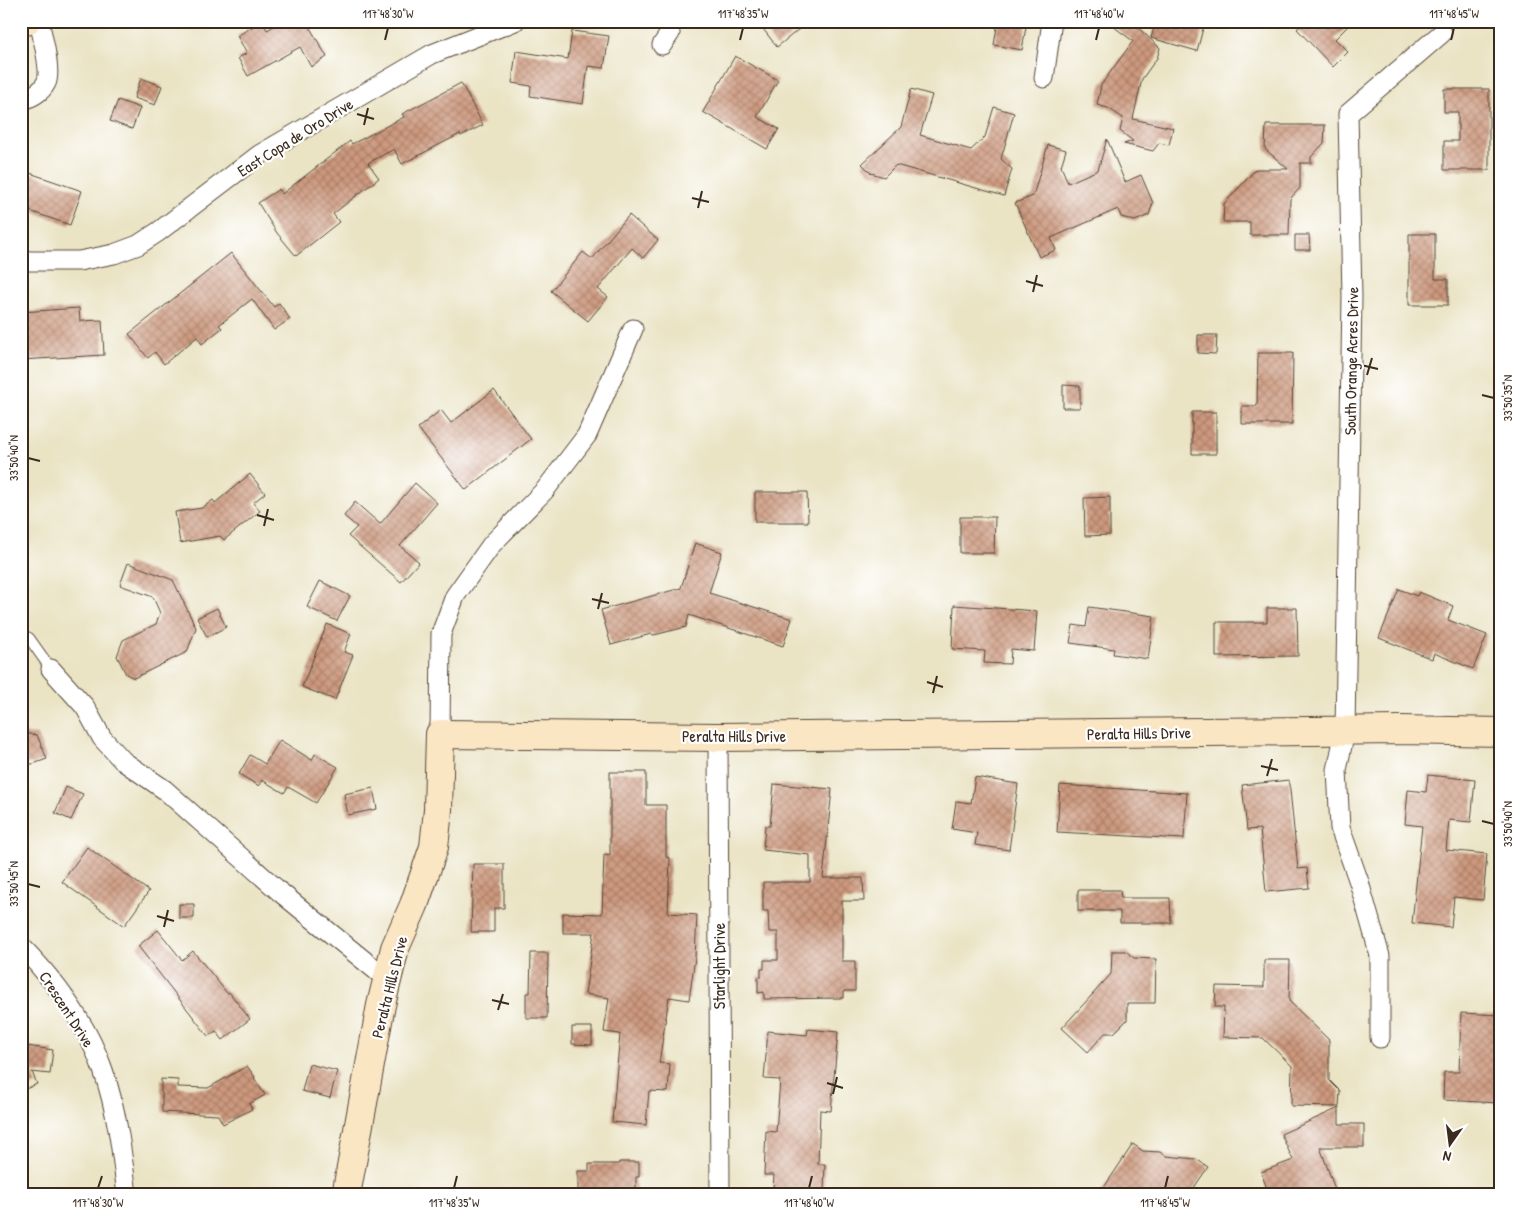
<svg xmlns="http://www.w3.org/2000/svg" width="1522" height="1216" viewBox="0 0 1522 1216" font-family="'Patrick Hand',sans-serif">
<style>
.building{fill:url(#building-cross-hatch)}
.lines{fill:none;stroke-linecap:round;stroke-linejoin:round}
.lane-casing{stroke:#554637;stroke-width:12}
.street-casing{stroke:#554637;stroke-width:21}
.secondary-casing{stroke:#554637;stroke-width:30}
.lane{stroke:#fff;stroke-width:10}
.street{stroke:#fff;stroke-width:19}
.secondary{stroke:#fbe6c4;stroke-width:28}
.ticks{fill:none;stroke:#3b2a1e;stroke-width:2}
.labels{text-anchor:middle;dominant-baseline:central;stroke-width:4.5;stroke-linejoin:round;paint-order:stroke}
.street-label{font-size:16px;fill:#3b2a1e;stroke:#fff}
.neatline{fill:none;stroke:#3b2a1e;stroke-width:2}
.ticks-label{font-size:12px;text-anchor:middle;fill:#3b2a1e}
</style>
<defs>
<pattern id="building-cross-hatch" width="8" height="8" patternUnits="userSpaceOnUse" patternTransform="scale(1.25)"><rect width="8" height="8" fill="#cd997e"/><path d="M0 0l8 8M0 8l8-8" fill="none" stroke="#a87d67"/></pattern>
</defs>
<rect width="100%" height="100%" fill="#fff"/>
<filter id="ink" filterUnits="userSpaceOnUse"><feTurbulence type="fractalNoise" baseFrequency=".02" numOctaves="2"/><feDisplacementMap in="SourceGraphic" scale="10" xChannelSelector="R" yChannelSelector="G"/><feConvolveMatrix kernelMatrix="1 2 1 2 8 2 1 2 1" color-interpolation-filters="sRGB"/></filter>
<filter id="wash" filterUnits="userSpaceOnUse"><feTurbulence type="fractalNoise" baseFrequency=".0096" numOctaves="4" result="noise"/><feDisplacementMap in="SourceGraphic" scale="20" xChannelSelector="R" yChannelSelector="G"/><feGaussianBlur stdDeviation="1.12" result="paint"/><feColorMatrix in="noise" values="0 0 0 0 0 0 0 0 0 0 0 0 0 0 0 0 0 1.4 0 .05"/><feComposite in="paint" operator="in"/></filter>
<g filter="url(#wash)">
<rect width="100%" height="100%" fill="#eae3c4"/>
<g id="blocks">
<path class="building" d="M262,21L267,30L283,21H306L327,57L311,67L300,47L248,76L238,58L247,53L237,36Z
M757,21H809L777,47Z
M998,21H1027L1022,50L994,45Z
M1106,21H1131L1160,48L1157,58L1142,79L1133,119L1173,128L1169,145L1159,143L1153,151L1124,144L1133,141L1120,131L1123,118L1108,108L1097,105L1101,85L1133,41Z
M1156,21H1205L1197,51L1151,38Z
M1305,21H1353L1335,39L1348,52L1333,67L1297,29Z
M572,31L609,36L604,68L588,66L583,104L530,96L531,86L512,83L516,51L568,59Z
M735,56L778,80L757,117L779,129L767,149L703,112Z
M141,78L162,86L155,105L134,98Z
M461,83L483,125L461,136L460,134L402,164L394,149L368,163L379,178L333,214L339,222L296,256L277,233L258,203L279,189L282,194L350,141L352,144L404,117L402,114Z
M911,89L932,95L920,135L971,150L985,137L994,107L1014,113L1001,159L1012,169L1004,196L896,165L884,177L871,173L862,164L901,127Z
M1444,89H1489V170H1444V141H1458V112H1444Z
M118,100L140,108L132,129L110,121Z
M1266,125H1325L1324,143L1311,157V163H1300V188L1290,199L1289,235H1250V222H1223L1224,204L1256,169H1288L1265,149Z
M1107,139L1125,182L1141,175L1153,203L1149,215L1135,221L1121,217L1118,209L1051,238L1056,250L1039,257L1015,203L1033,196L1048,145L1066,150L1061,166L1068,183L1098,170Z
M21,170L82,191L70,225L21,208Z
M629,215L658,240L643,258L632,248L598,289L608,297L588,321L551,291L583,252L592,259Z
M1409,234H1435V279H1448V305H1409Z
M1295,235H1309L1310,250H1295Z
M231,253L274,307L279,303L290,319L274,330L252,299L219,325L222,328L202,344L197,337L164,364L155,352L148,358L129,334Z
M79,308L80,321L102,320L104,355L21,360V312Z
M1198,335H1217L1216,354L1198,353Z
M1258,353H1293L1292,424H1242V406H1257Z
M1063,385L1080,386V408H1063Z
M494,390L531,439L466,490L418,428L441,410L451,423Z
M1192,412H1216V454H1192Z
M250,474L265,493L253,503L260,511L224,540L220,536L180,543L175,512L202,508L213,500L215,503Z
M415,483L437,503L400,546L419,562L401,582L348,536L357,527L344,516L355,502L380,524Z
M755,492H807L808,522H755Z
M1110,497V535L1085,536L1084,498Z
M960,517H995L994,553H960Z
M695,543L722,552L709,593L792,619L783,646L689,615L686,627L654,635L651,634L611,645L601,610L681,588Z
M128,563L173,580L196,628L187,652L134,678L126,674L117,656L123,640L156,624L160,613L153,597L120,585Z
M320,581L350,596L337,621L307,607Z
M1399,589L1417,596L1419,592L1453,606L1448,620L1487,635L1473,669L1434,653L1432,659L1379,638Z
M954,605L1037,611L1034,651L1011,649L1010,664L984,663L985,651L952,649Z
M1089,607L1154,616L1148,659L1113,654L1114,649L1070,643L1073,625L1086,627Z
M217,608L226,627L207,637L197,618Z
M1267,608H1297L1298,656L1216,657V622H1267Z
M327,624L351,634L344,652L353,655L335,700L302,687Z
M21,733L37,735L47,759L33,764L21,763Z
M280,740L312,760L315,754L338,767L316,803L288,787L284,793L262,780L259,786L239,774L250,755L265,764Z
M610,772H646V805H666V857L670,858L668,913L697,915L695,957L689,1000L669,997L659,1063L670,1064L668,1092L649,1091L646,1125L612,1122L620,1034L604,1032L609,998L585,994L594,933H563V913L602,914L604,854L610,855Z
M1428,775L1475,780L1471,822L1449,820L1446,850L1487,854L1483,900L1454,897L1451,927L1412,923L1422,826L1405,824L1408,790L1426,792Z
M975,777L1018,784L1009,850L975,845L977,833L952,829L956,801L971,803Z
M1289,780L1298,869L1307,868L1309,888L1266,892L1260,829L1247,830L1242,785Z
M774,784L832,789L823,878H863L864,901H842V961H855V991H844V998L764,999V992L758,993V977H761V969H764V960H778V932H769L768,911H763V882H810V855L763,850L765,826H770Z
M1060,785L1187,793L1184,839L1057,832Z
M66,787L83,794L71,820L55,813Z
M373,788L377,809L348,815L344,794Z
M87,847L149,891L124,926L62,882Z
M473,864H504V908H494V932H471Z
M1078,890H1120L1121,898H1170L1171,923H1120V911H1078Z
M179,904H194V918H179Z
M158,930L182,960L193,951L227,993L229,992L250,1019L223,1040L216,1031L208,1036L138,946Z
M1112,951H1126L1134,958L1156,959L1155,1003H1127V1020L1114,1033H1105L1088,1052L1062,1028L1111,974Z
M531,953H548L547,1018H526V993H530Z
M1264,960H1290L1289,1001L1329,1040V1080L1340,1091L1339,1107L1291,1106L1292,1066L1263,1038L1223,1037L1224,1007H1215L1216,986L1264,987Z
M1461,1013L1501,1015V1075L1499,1103L1443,1100L1444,1072H1459Z
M572,1027H592V1045L572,1044Z
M808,1029L838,1032L831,1111L820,1110L818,1164H825L824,1191L773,1189L774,1175H764L766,1131L776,1132L780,1080L764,1079L768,1031L807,1035Z
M21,1045L53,1050L50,1074L32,1072L37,1084L21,1091Z
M309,1064L337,1071L330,1098L302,1091Z
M247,1066L255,1077L254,1078L265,1095L249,1104L252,1109L223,1124L218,1115L162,1112V1093L161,1092V1079L178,1080V1087L208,1088Z
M1339,1108V1124H1364V1147H1320L1337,1195H1269L1261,1172L1293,1160L1281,1134Z
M1133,1144L1143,1151L1160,1152L1166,1156L1196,1159L1208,1167L1189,1195H1099Z
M619,1162H639V1177H636V1191H624V1195H578V1171H589V1164H619Z"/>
</g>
</g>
<g filter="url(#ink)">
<use href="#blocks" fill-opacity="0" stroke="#554637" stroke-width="1"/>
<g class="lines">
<g class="lane-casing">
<path id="lane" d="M21,634L29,638L51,669"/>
</g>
<g class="street-casing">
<path id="street" d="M662,45L670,33L666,21
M1044,78L1052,21
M21,101C31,97 41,93 46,83C52,72 42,35 39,21
M21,260L30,261H79L114,254L138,245L158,232L259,155L432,54L515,21
M51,669L85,707L102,738L123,761L165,790L280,892L388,980
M440,734L441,634L455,596L492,544L545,490L587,435L633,329
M718,737L720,1195
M21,946C55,981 87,1024 103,1070C117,1110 122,1153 127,1195
M1380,1038V956L1359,882L1340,828L1337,770L1345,731L1352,296L1348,114L1442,33"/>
</g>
<g class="secondary-casing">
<path id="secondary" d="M21,22L26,21
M346,1195L381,1005L395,948L414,905L434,847L438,810L440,734L718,737L1401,730L1501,732"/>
</g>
<use href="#lane" class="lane"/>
<use href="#street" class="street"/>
<use href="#secondary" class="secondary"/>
</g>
</g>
<path class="ticks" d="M385,40L388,28M740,40L743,28M1096,40L1099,28M1451,40L1454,28M357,114L374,119M364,125L368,108M692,198L709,202M698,208L702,191M1026,281L1043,286M1033,292L1037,275M1361,365L1378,369M1367,375L1372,358M1482,395L1494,398M28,458L40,461M257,515L274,520M264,526L268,509M592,599L609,603M598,609L602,593M927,682L943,687M933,693L937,676M1261,766L1278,770M1267,776L1272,759M1482,821L1494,824M28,884L40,887M157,916L174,921M164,927L168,910M492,1000L509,1004M498,1010L503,994M827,1083L843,1088M833,1094L837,1077M98,1188L102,1176M454,1188L457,1176M809,1188L812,1176M1165,1188L1168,1176"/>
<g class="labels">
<g class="street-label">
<text transform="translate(295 137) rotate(-32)">East Copa de Oro Drive</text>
<text transform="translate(1351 361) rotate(-89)">South Orange Acres Drive</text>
<text transform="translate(1139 733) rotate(-1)">Peralta Hills Drive</text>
<text x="734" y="736">Peralta Hills Drive</text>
<text transform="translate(719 966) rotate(-90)">Starlight Drive</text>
<text transform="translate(389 987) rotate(-76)">Peralta Hills Drive</text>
<text transform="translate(67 1009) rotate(57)">Crescent Drive</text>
</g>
</g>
<rect width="1522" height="1216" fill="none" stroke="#fff" stroke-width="55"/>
<g transform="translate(1450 1144) rotate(194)" stroke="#ffffff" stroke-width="4" paint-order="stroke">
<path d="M0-4L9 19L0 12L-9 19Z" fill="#3b2a1e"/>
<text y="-8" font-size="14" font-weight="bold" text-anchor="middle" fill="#3b2a1e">N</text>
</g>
<rect x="28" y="28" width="1466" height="1160" class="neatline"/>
<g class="ticks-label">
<text x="388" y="18">117°48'30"W</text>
<text x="743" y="18">117°48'35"W</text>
<text x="1099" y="18">117°48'40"W</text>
<text x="1454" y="18">117°48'45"W</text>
<text transform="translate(1508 398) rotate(-90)" y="4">33°50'35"N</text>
<text transform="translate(14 458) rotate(-90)" y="4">33°50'40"N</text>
<text transform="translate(1508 824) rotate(-90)" y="4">33°50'40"N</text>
<text transform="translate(14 884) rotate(-90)" y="4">33°50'45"N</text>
<text x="98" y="1207">117°48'30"W</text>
<text x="454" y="1207">117°48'35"W</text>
<text x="809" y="1207">117°48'40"W</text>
<text x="1165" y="1207">117°48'45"W</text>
</g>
</svg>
